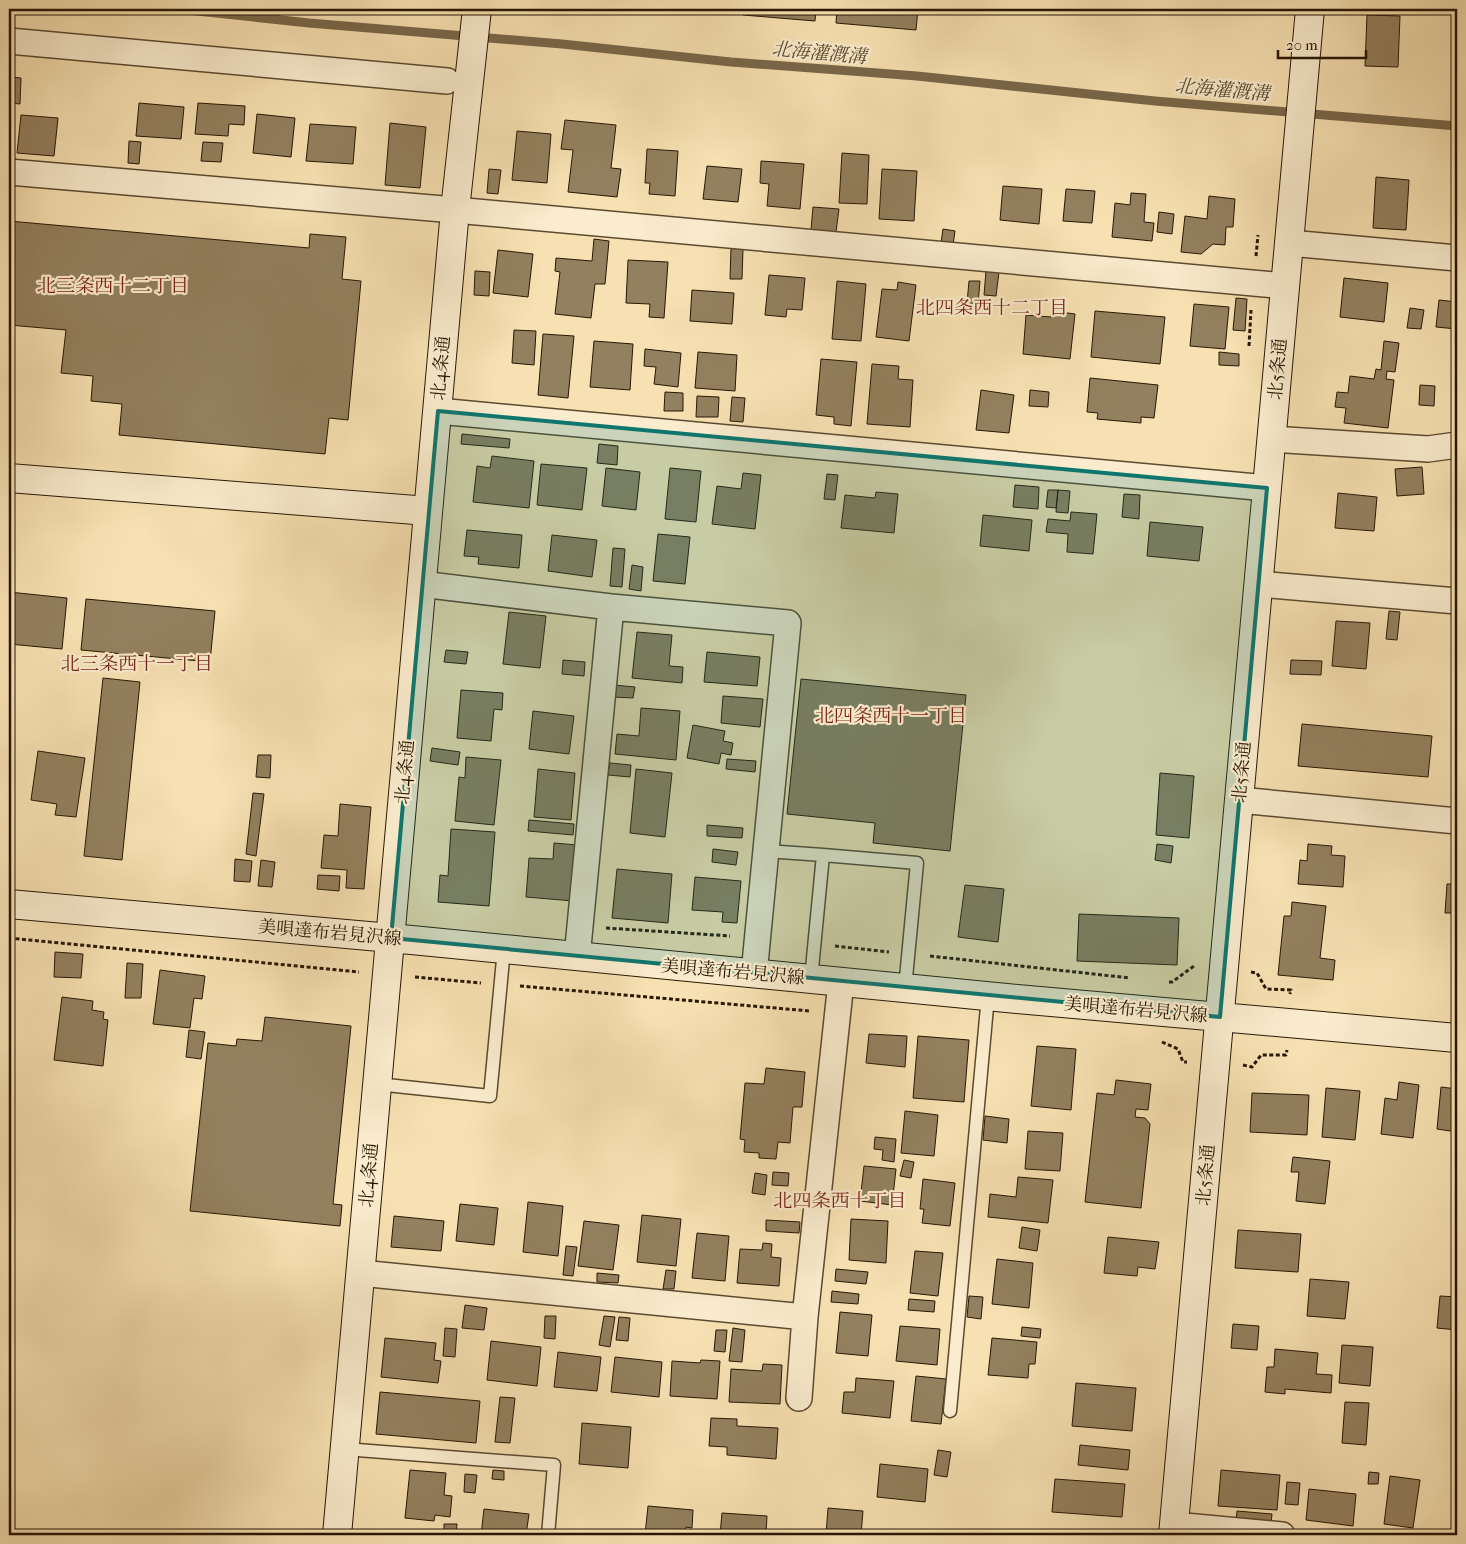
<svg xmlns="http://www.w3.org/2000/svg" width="1466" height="1544" viewBox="0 0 1466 1544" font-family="'IM FELL French Canon','Noto Serif JP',serif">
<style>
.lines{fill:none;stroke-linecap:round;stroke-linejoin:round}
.stream{stroke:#796749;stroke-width:9}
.building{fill:#93805e;stroke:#271704}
.lane-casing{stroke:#5b4a30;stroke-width:15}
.street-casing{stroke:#5b4a30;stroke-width:28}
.secondary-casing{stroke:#271704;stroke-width:30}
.path{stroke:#271704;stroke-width:3;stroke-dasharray:4 2.5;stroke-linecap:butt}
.lane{stroke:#faeccd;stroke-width:12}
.street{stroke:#faeccd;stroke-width:25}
.secondary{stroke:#faeccd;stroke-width:28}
.marked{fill:#0f766e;fill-opacity:0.2;stroke:#0f766e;stroke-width:4;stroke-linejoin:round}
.labels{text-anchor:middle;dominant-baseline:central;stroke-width:4.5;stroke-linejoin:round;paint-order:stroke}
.street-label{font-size:18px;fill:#271704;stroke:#faeccd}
.water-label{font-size:19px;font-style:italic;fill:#5e4c32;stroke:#faeccd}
.neighbourhood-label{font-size:19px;fill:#7a1f14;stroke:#faeccd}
</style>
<rect width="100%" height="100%" fill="#f7e1b2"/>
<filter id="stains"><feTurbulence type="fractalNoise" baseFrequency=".004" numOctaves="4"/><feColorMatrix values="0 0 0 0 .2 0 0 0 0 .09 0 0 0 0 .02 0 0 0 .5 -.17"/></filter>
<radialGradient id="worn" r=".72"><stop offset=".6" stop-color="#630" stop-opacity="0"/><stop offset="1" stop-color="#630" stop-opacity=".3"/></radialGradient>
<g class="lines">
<path class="stream" d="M178,9L309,23L562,44L731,62L917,76L1155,101L1457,126"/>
</g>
<path class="building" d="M744,9H816L815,21L743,15Z
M837,9H918L916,30L836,23Z
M1367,15L1400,16L1398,67L1365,66Z
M9,77L21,78L20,104L9,103Z
M139,103L184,107L181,139L136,136Z
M198,103L245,106L244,125L229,124L228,136L195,134Z
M257,114L295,118L291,157L253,153Z
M21,115L58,118L54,156L17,153Z
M565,120L616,125L611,168L621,169L617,197L568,192L573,150L561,149Z
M390,123L426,127L420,188L385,185Z
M310,124L356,127L353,164L306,161Z
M517,131L551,134L547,183L512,180Z
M129,141L141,142L139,164L128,163Z
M203,142L223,143L221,162L201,161Z
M647,149L678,151L675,196L649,194L650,183H645Z
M842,153L869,155L867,204L839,203Z
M761,161L804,164L800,209L767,206L769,184L760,183Z
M707,166L742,169L738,202L703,199Z
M489,169L501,170L498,194L487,193Z
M882,169L917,171L914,221L879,219Z
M1376,177L1409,180L1406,230L1373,228Z
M1003,186L1042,189L1039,224L1000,220Z
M1066,189L1095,191L1092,223L1063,221Z
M1131,193L1146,194L1144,222L1154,223L1152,241L1112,237L1115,203L1130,205Z
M1209,196L1235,199L1233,227H1226L1225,245L1213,244L1201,254L1181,252L1185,216L1207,219Z
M813,207L839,209L836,232L811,230Z
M1159,212L1174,214L1172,234L1157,232Z
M9,221L309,248L310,234L346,237L342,279L361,281L348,420L329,418L325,454L119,435L122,404L91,401L93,376L61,373L66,330L9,325Z
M943,229L955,231L953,245L941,243Z
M594,239L609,241L605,284H595L591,318L555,314L560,272L555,271L556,258L592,261Z
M731,248L743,249L742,279H730Z
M498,250L533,254L528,297L493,293Z
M628,260L668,262L664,318L649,317L650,304L626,303Z
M475,271L490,272L489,296L474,295Z
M986,271L999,272L996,296L984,295Z
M769,275L805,278L802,310L787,309L786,317L765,315Z
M1344,278L1388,283L1384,322L1340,317Z
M837,281L866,284L861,341L832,339Z
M969,281H980L978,304L967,303Z
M898,282L916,285L909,341L876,337L882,289L897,290Z
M692,290L734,293L732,324L690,321Z
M1236,298L1247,299L1245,331L1233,330Z
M1439,300L1457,302V329L1436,327Z
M1194,304L1229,307L1225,349L1190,346Z
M1410,308L1424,310L1421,329L1407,328Z
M1052,311L1075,314L1070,359L1023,354L1026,315L1051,317Z
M1095,311L1165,317L1160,364L1091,357Z
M514,330L536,331L534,365L512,363Z
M543,334L574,336L568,398L538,395Z
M594,341L633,344L630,390L590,387Z
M1384,341L1399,343L1395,372L1387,371L1386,379L1394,380L1388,428L1344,423L1346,408L1335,407L1337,392L1348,393L1350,376L1374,379L1376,369L1381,370Z
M645,349L681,353L678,387L654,384L656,367L644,366Z
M698,352L737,355L735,391L695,388Z
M1219,352L1239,354V366L1219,365Z
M821,359L857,362L851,426L834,424V417L816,415Z
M872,364L899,366L898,379L913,380L910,427L867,424Z
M1090,378L1158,385L1154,418L1141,417V423L1097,419L1098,413L1087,412Z
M1420,385L1435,386L1434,406L1419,405Z
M981,390L1014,395L1009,433L976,430Z
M1030,390L1049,392L1048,407L1029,406Z
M665,392L683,393V411H664Z
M697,396L719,397L718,417H696Z
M732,397L745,398L743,422L730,421Z
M462,434L510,439L509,448L461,444Z
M599,444L618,446L617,465L597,463Z
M492,456L534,461L529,508L473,502L477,466L490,468Z
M541,464L587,468L582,510L537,505Z
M1422,467L1424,494L1397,496L1395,469Z
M606,468L640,472L636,510L602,506Z
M670,468L701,471L696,522L665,519Z
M743,473L761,475L755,529L712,524L717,486L741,489Z
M827,474L838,475L835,500L824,499Z
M1015,485L1039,487L1038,509L1013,507Z
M1048,490H1058L1056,508L1046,507Z
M1058,490L1070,491L1068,513L1056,512Z
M876,492L898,494L894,533L841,528L845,495L875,498Z
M1338,493L1377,497L1374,531L1335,528Z
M1124,494L1140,495L1139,519L1122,517Z
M1071,512L1097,514L1093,554L1067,552L1068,534L1046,532L1048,519L1070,521Z
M983,515L1032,520L1029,551L980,546Z
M1150,522L1203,527L1199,561L1147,556Z
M467,530L522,535L519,568L478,564L479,557L464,556Z
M658,534L690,537L685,584L653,581Z
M552,535L597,540L592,577L548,571Z
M613,548L625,549L622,587L610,586Z
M632,565L643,567L641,591L629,589Z
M9,592L67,598L62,649L9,644Z
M86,599L215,611L210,662L81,650Z
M1389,611L1400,612L1397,640L1386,639Z
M509,612L546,616L540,668L503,664Z
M1336,621L1370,623L1366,669L1332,666Z
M637,632L672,635L669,666L683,667L682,683L632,678Z
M446,650L468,652L466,664L444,662Z
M707,652L760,657L757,686L704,682Z
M563,660L585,662L584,676L562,674Z
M1291,660L1322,661L1321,675L1290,674Z
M103,678L140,682L122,860L84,856Z
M801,679L966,695L950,851L873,843L875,823L787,814Z
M614,685L635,687L633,698L613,697Z
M461,690L503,693L502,710L494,709L491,741L457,738Z
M723,696L763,699L760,727L721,723Z
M641,708L680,711L676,760L615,754L617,734L639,736Z
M533,711L574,716L569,754L529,749Z
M1302,724L1432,736L1428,777L1298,766Z
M693,725L725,731L723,741L733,743L731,755L721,753L719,764L687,758Z
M432,748L460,752L458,765L430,761Z
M38,751L85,758L76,817L55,815L57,804L31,800Z
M258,755H271L270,778L256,777Z
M466,757L501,760L494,825L455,821L459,777L465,778Z
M727,759L756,761L755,772L726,769Z
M610,763L631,765L630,777L608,775Z
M538,769L575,773L571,820L534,817Z
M636,769L672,773L665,837L630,833Z
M1160,773L1194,776L1189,838L1156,835Z
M253,793L264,794L256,856L246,854Z
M340,804L371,807L364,889L346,888L347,870L321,868L324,835L338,836Z
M529,820L574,824L573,835L528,831Z
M707,825L743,828L742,838L707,836Z
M451,829L495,832L489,906L438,902L440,875L448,876Z
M554,843L577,845L573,901L526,897L529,858L553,859Z
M1157,844L1173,846L1171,863L1155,860Z
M1308,844L1332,846L1331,855L1345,856L1343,887L1298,884L1300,860L1307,861Z
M713,849L738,852L736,865L712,862Z
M235,859L252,861L250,882L234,881Z
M261,860L275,862L272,887L258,886Z
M617,869L672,874L668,923L612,918Z
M318,875L340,876L339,891L317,889Z
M695,877L741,881L737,923L722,922L723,912L692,910Z
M1447,884H1457V913H1445Z
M965,885L1004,889L998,942L958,937Z
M1292,902L1326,906L1320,958L1335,960L1333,980L1278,975L1284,916H1291Z
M1079,914L1179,918L1177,965L1077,961Z
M55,952L83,954L81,978L54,977Z
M127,963L143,964L141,998H125Z
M160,970L205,976L202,999L194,998L190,1028L153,1024Z
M1457,974V996L1455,995Z
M62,997L93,1001L92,1010L104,1012L103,1019L108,1020L103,1066L54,1060Z
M265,1017L351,1026L333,1204L342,1205L340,1226L190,1211L208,1043L236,1046L237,1039L262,1041Z
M189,1030L205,1032L201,1059L186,1057Z
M869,1034L907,1036L905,1067L866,1063Z
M918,1036L969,1040L964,1102L913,1098Z
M1037,1046L1076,1049L1071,1110L1031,1106Z
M766,1068L805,1072L802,1107H793L790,1143L778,1142L776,1159L759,1158V1153L744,1152L745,1140L740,1139L745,1083L764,1084Z
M1116,1080L1151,1084L1148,1110L1136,1109L1135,1117L1145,1118L1150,1124L1141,1208L1085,1202L1097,1093L1114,1095Z
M1399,1082L1419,1085L1413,1138L1381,1134L1385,1098L1397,1100Z
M1441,1087L1457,1089V1132L1437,1129Z
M1326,1088L1360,1091L1355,1140L1322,1137Z
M1252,1093L1309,1095L1307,1135L1250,1132Z
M905,1111L938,1115L934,1156L901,1153Z
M985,1116L1009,1119L1007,1143L983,1140Z
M1028,1131L1063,1133L1060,1171L1025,1169Z
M875,1137L896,1139L894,1162L882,1160L883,1150L874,1149Z
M1293,1157L1330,1161L1325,1204L1296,1201L1299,1172H1291Z
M904,1160L914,1162L911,1178L900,1176Z
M864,1166L896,1169L892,1205L860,1201Z
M773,1172L789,1173L788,1186L772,1185Z
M755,1173L767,1175L765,1195L752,1193Z
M1018,1177L1053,1180L1048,1223L988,1217L990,1194L1016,1197Z
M923,1179L955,1183L950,1226L922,1223L924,1209H920Z
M528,1202L563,1206L558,1256L523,1252Z
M460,1204L498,1208L494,1245L456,1241Z
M642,1215L681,1219L676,1266L637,1262Z
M394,1216L444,1221L441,1251L391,1247Z
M851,1219L888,1221L886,1263L849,1260Z
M766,1220L800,1222L799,1233L766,1231Z
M584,1221L619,1225L613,1270L578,1266Z
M1022,1227L1040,1230L1037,1251L1019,1248Z
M1238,1230L1301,1234L1298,1272L1235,1268Z
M697,1233L729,1236L725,1281L692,1278Z
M1108,1237L1159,1242L1155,1269L1138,1267L1137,1276L1104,1273Z
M763,1243L772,1244L771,1257L781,1258L779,1286L737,1283L740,1249L762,1250Z
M566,1246L577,1247L573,1276L563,1275Z
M915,1251L943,1253L938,1296L910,1293Z
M997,1259L1033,1263L1029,1308L992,1304Z
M836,1269L868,1272L866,1284L835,1281Z
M666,1270L676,1271L674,1289H663Z
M597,1273L619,1275L618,1283L597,1282Z
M1310,1279L1349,1282L1345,1319L1307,1316Z
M832,1291L859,1294L858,1304L831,1302Z
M969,1296L983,1297L981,1319L967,1317Z
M1440,1296L1457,1297V1330L1437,1328Z
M909,1299L935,1301L934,1312L908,1310Z
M465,1305L487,1308L484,1330L462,1328Z
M840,1312L872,1315L868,1356L836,1353Z
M545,1316H556L555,1339L544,1338Z
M604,1316L615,1317L610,1347L599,1345Z
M619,1317L630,1318L628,1341L616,1340Z
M1233,1324L1259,1326L1257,1350L1231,1348Z
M900,1326L940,1329L937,1365L896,1361Z
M1022,1327L1041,1329L1040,1338L1021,1336Z
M445,1328L457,1329L455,1357L443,1356Z
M733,1328L745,1330L742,1362L729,1361Z
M716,1330H727L725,1352L714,1351Z
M385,1338L436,1343L434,1360L441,1361L438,1383L381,1377Z
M992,1338L1037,1342L1035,1364H1029L1028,1378L988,1375Z
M491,1341L541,1347L537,1386L487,1380Z
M1342,1345L1373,1347L1370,1386L1339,1383Z
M1275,1349L1318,1353L1316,1374L1332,1375L1331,1393L1285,1389V1394L1265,1392L1267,1367H1274Z
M558,1352L601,1357L597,1391L554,1387Z
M615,1357L662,1362L659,1397L611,1392Z
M701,1360L720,1361L717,1399L670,1396L672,1361L700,1363Z
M763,1364L782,1365L780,1404L729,1402L731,1369L762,1371Z
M916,1376L946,1379L941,1424L911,1421Z
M856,1378L894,1381L890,1418L842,1413L844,1392H855Z
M1076,1383L1136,1388L1132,1431L1072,1426Z
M380,1392L480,1401L476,1443L376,1434Z
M500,1397L515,1398L510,1443L495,1442Z
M1345,1402L1369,1403L1366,1445L1342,1443Z
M711,1418L737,1419V1426L778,1428L776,1459L727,1455V1447L709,1446Z
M582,1423L631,1427L628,1468L579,1464Z
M1080,1445L1130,1450L1128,1470L1078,1465Z
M938,1450L951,1452L947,1477L934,1475Z
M880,1464L928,1469L925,1502L877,1497Z
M410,1470L446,1473L444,1495L452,1496L450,1517L435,1515L434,1521L405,1518Z
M493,1470L504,1471V1480L492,1479Z
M1221,1470L1280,1475L1277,1510L1218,1506Z
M1369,1472L1379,1473L1378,1484H1368Z
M465,1474L477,1475L475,1493L464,1492Z
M1390,1476L1420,1480L1413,1528L1384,1524Z
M1055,1479L1125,1484L1122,1517L1052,1512Z
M1287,1482L1300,1483L1298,1505L1285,1504Z
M1309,1489L1356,1494L1353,1526L1306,1520Z
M648,1506L693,1510L692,1528L686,1527L685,1535H645Z
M828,1508L863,1511L861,1535H826Z
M484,1509L529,1514L526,1535H481Z
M1237,1511L1272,1514L1271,1524L1236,1522Z
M722,1513L767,1516L766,1535H720Z
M444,1524H457L456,1535H444Z
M906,1530L942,1533V1535H905Z"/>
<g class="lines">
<g class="lane-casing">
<path id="lane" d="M766,851L823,855L811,979
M823,855L917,863L905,988
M377,1084L490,1096L504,949
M950,1411L988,996
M344,1449L554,1465L548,1535"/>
</g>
<g class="street-casing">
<path id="street" d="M9,41L447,81
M9,172L455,210L1285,286
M1289,243L1457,258
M438,411L1267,488
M1271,439L1428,449L1457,445
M421,584L611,607L788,623L754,974
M1258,584L1457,601
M1239,800L1457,821
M577,957L611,607
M360,1273L805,1317
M799,1398L805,1317L841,982
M1174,1525L1282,1535"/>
</g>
<g class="secondary-casing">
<path id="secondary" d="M9,478L428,511
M9,904L391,938L1017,999L1457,1038
M337,1535L455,210L477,9
M1173,1535L1310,9"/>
</g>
<path class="path" d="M1256,256L1258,235
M1249,346L1251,310
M606,928L730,936
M9,938L359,972
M835,946L889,952
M930,956L1130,978
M1251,972L1257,973L1266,989L1291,990L1290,994
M415,977L481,983
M1169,982H1172L1194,966
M520,986L810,1011
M1162,1042L1178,1049L1183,1062H1187
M1243,1065L1252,1067L1261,1055H1286L1287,1050"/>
<use href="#lane" class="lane"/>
<use href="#street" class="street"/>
<use href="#secondary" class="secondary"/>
</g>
<path class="marked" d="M438,411L1267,488L1220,1017L391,938Z"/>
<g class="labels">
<g class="street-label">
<text transform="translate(441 368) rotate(-85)">北4条通</text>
<text transform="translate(1278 369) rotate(-85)">北5条通</text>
<text transform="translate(405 772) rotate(-85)">北4条通</text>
<text transform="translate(1242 772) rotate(-85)">北5条通</text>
<text transform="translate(330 933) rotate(5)">美唄達布岩見沢線</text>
<text transform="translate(733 972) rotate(5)">美唄達布岩見沢線</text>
<text transform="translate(1136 1010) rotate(5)">美唄達布岩見沢線</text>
<text transform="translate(369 1175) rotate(-85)">北4条通</text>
<text transform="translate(1206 1175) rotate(-85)">北5条通</text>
</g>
<g class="water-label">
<text transform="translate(819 53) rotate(5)">北海灌漑溝</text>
<text transform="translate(1222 90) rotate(5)">北海灌漑溝</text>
</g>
<g class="neighbourhood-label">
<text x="113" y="286">北三条西十二丁目</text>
<text x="992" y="308">北四条西十二丁目</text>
<text x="137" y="664">北三条西十一丁目</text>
<text x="891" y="716">北四条西十一丁目</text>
<text x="840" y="1201">北四条西十丁目</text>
</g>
</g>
<rect width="1466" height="1544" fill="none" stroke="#f7e1b2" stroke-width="30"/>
<rect x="10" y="10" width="1446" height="1524" fill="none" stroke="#271704" stroke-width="2.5"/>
<rect x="15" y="15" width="1436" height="1514" fill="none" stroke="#271704"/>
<path d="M1278 50v8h88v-8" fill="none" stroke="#271704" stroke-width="2.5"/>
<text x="1286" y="50" font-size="15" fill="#271704" stroke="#faeccd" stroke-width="4" paint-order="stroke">20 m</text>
<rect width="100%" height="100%" filter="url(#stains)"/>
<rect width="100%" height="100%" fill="url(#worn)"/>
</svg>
